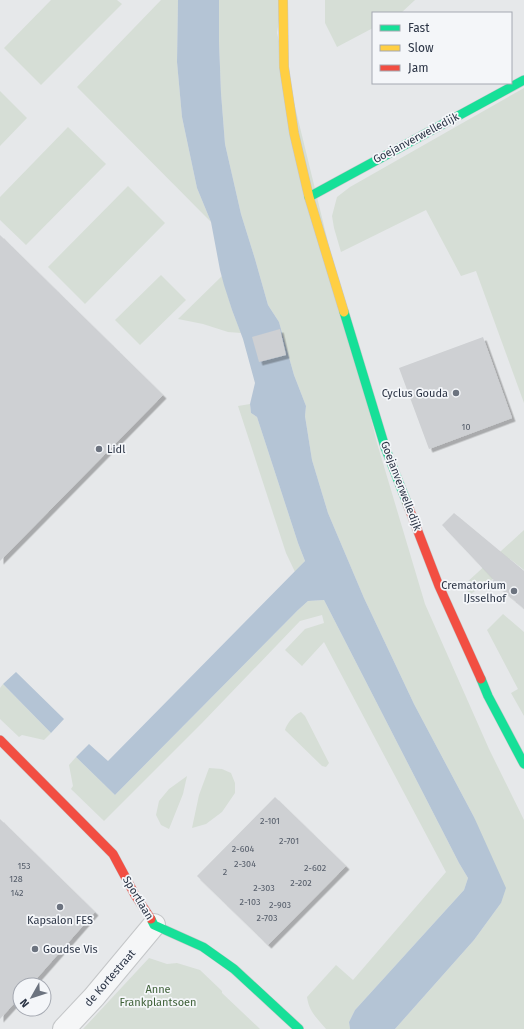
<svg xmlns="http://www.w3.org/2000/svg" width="524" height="1029" viewBox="0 0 524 1029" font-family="'Fira Sans',sans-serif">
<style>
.green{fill:#d6ded6}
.water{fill:#b4c4d5}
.building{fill:#ced0d3;filter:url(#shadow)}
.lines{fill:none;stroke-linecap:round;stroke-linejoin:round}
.street-casing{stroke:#c4c6c8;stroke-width:24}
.fast-casing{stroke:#c4c6c8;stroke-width:10}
.slow-casing{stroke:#c4c6c8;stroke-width:10}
.jam-casing{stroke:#c4c6c8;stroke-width:10}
.street{stroke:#f5f6f7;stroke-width:22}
.fast{stroke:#16e098;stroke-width:9}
.slow{stroke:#ffcf43;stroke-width:9}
.jam{stroke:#f24e42;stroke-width:9}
.poi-dot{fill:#6c737f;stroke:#f4f6f9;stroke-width:1.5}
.labels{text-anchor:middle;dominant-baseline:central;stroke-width:3.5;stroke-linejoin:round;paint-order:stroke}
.number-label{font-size:9px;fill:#545c69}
.street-label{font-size:11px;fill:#2b3445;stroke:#f4f6f9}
.poi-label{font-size:11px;fill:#2b3445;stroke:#f4f6f9;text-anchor:end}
.park-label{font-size:11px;fill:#3f6138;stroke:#f4f6f9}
</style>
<defs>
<filter id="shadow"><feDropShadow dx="3.5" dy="3.5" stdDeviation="0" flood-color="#0004"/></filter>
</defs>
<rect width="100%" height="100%" fill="#e6e8ea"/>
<path class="green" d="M51,0H117L122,4L41,85L4,48Z
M161,0H178L177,62L182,117L197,188L211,222L77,87Z
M219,0H282L277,33L377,443L425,604L489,749L524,820V1029H395L474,940L501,903L474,817L414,704L364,598L328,513L312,460L305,416L306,406L294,375L279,322L268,305L255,259L241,214L225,144L221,93L219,42Z
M325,0H415L401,13H373V28L337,47L325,23Z
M524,88V403L476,271L461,276L426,210L341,252L334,228L332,216L337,197L350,187Z
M0,91L27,118L0,146Z
M68,127L106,164L26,245L0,220V197Z
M128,186L165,223L85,304L48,267Z
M161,275L186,300L140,345L115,320Z
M222,276L232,310L241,333L228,332L203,324L178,319Z
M250,404L251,413L257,417L298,543L305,561L295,572L286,553L238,406Z
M524,530V570L510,559L491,581L469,595L465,584Z
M324,600L459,863L468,878L464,890L355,1010L349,1022L350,1029H326C317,1018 309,1012 307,997L336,965L353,980L446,872L324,642L302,666L285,650L305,629L324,623L322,615L300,621L202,723L104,821L71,789L73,786L69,765L76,757L115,795L298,610L308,601Z
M503,614L524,632V716L511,693L518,689L487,630Z
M3,684L51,733L44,740L22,735L19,737L0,719V688Z
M301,712L305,716L329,763L326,767L322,766L285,730C287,723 294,715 301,712Z
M209,768L222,769L231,773L235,783V793L222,812L206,824L192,828L199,795Z
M187,776L183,794L169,829L161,825L156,815L159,801L169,789Z
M149,958L167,964L177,963L200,970L222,991V993L260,1029H83Z"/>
<path class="water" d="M178,0H219V42L221,93L225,144L241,214L255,259L268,305L279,322L294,375L306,406L305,416L312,460L328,513L364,598L414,704L474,817L506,888L501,903L474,940L395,1029H350L349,1022L355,1010L464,890L468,878L459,863L324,600L308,601L298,610L115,795L76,757L89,744L108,761L305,561L298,543L257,417L251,413L250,404L255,383L243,339L232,310L224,285L220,270L211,222L197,188L182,117L177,62Z
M16,672L64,719L51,733L3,684Z"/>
<path class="building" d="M0,235L163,395L0,561Z
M280,329L286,355L259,362L252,337Z
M483,337L512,418L429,449L399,368Z
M454,513L524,571V608L492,581L494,580L442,525Z
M275,797L346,866L268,945L197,876Z
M0,819L95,912L31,985H20V997L0,1019Z"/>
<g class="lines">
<g class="street-casing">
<path id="street" d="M64,1029L94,997L154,925"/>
</g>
<g class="fast-casing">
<path id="fast" d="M309,197L524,80
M344,312L385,447L407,503
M481,679L488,696L524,764
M151,919L154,925L203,947L234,969L299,1029"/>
</g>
<g class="slow-casing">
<path id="slow" d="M283,0L284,67L294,133L309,197L344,312"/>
</g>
<g class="jam-casing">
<path id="jam" d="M407,503L439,586L481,679
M0,740L113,854L135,895L151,919"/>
</g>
<use href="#street" class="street"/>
<use href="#fast" class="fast"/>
<use href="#slow" class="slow"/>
<use href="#jam" class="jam"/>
</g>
<g class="poi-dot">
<circle cx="456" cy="393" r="4"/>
<circle cx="99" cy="449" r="4"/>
<circle cx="514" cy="591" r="4"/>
<circle cx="60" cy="907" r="4"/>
<circle cx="35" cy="949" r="4"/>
</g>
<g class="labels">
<g class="number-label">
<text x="466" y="427">10</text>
<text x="270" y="821">2-101</text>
<text x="289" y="841">2-701</text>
<text x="243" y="849">2-604</text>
<text x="245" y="864">2-304</text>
<text x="24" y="866">153</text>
<text x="315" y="868">2-602</text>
<text x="225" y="872">2</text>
<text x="16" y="879">128</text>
<text x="301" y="883">2-202</text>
<text x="264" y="888">2-303</text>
<text x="17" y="893">142</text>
<text x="250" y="902">2-103</text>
<text x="280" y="905">2-903</text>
<text x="267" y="918">2-703</text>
</g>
<g class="street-label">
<text transform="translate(416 138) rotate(-28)">Goejanverwelledijk</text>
<text transform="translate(401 486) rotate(69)">Goejanverwelledijk</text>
<text transform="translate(138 898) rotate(59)">Sportlaan</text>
<text transform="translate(110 978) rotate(-49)">de Kortestraat</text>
</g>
<g class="poi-label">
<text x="448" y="393">Cyclus Gouda</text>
<text x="107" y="449" text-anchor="start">Lidl</text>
<text x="506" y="585">Crematorium<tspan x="506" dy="13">IJsselhof</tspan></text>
<text x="60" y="920" text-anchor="middle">Kapsalon FES</text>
<text x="43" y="949" text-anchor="start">Goudse Vis</text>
</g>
<g class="park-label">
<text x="158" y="989">Anne<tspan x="158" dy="13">Frankplantsoen</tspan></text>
</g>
</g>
<rect x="372" y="12" width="140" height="72" fill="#f4f6f9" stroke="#a4a8b1"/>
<rect x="380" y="25" width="20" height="6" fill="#16e098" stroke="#a4a8b1"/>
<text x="408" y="32" font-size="12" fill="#2b3445">Fast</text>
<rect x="380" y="45" width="20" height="6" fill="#ffcf43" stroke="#a4a8b1"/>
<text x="408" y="52" font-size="12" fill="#2b3445">Slow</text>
<rect x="380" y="65" width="20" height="6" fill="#f24e42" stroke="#a4a8b1"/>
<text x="408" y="72" font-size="12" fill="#2b3445">Jam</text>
<g transform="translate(32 997) rotate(231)"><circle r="19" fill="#f4f6f9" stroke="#a4a8b1"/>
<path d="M0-3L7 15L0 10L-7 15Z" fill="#6c737f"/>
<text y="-6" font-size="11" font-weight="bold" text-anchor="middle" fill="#2b3445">N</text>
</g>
</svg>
